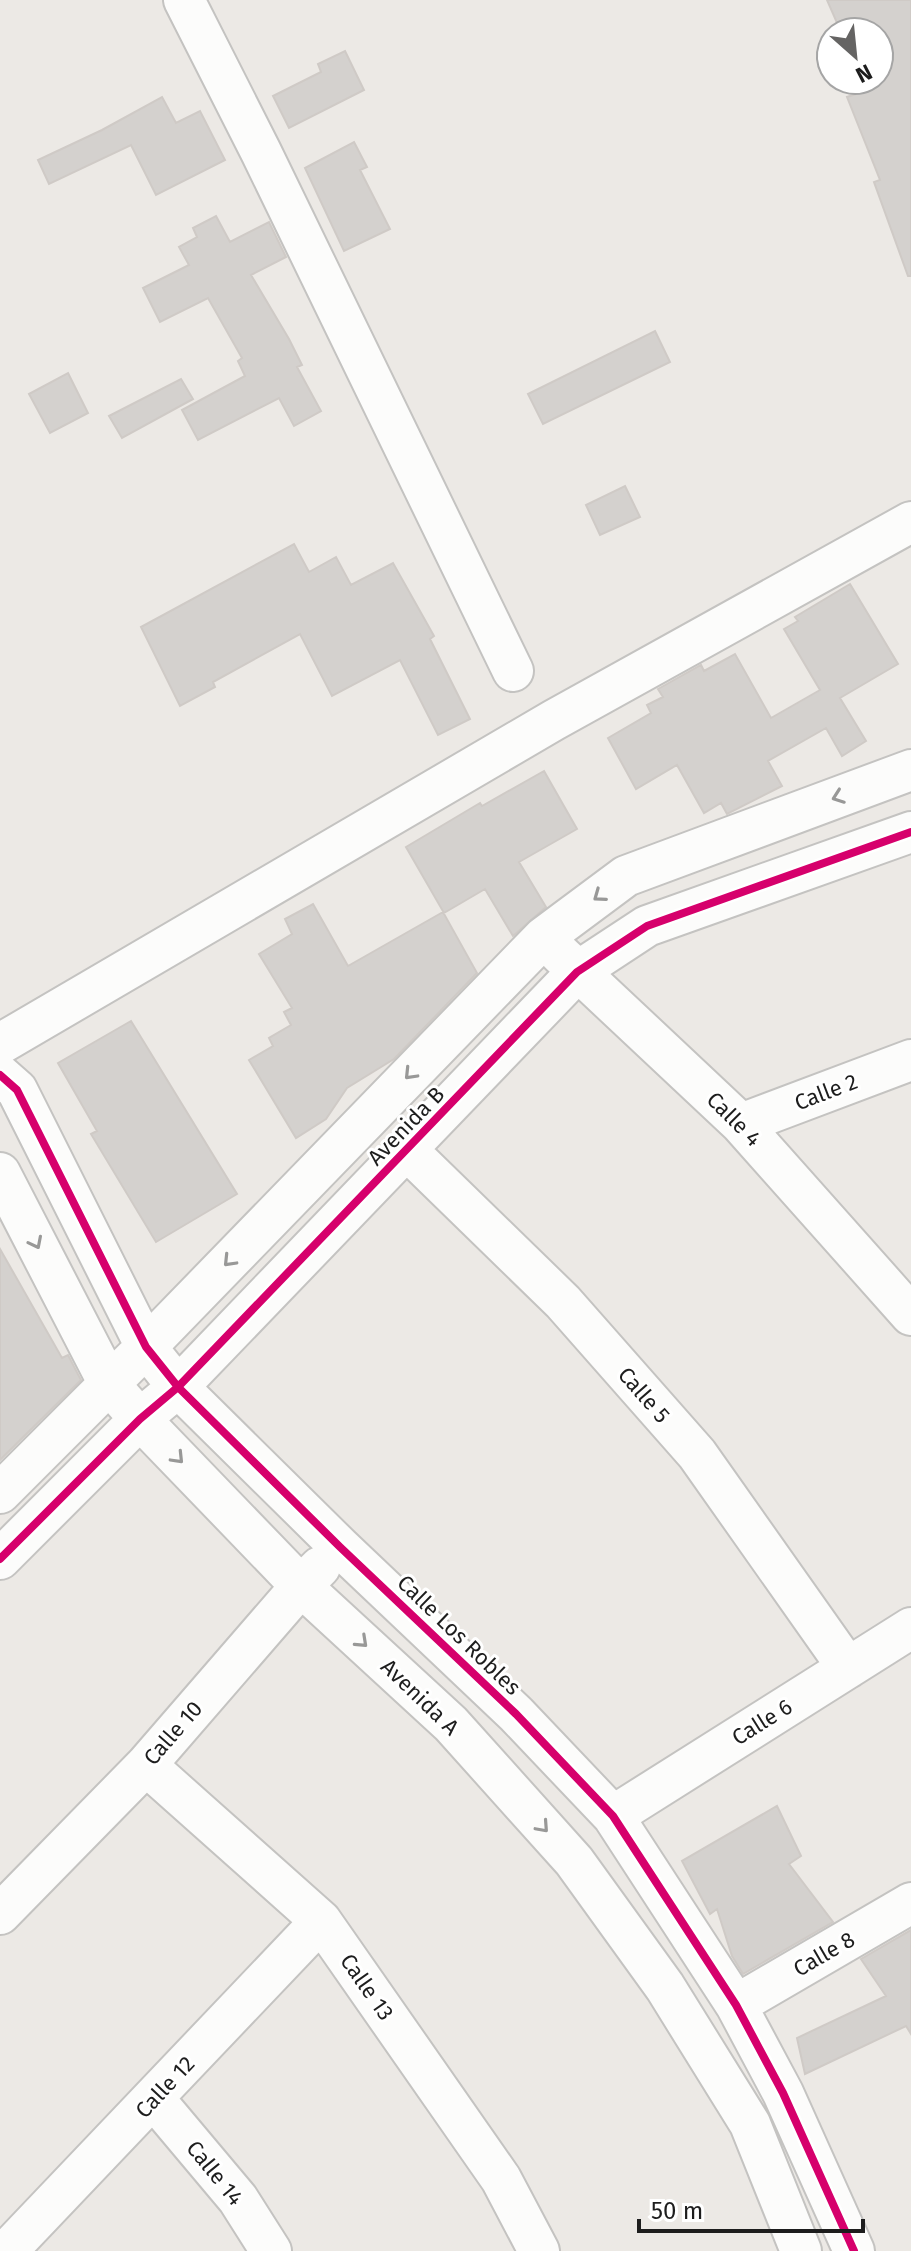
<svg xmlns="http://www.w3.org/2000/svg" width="911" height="2251" viewBox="0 0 911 2251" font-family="'Fira Sans',sans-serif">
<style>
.building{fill:#d4d1ce;stroke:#cfcac6;stroke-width:2}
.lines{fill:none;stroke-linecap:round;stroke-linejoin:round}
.minor-casing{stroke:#c4c3c1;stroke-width:44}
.minor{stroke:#fcfcfb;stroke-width:40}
.cycleway-casing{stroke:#fff;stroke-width:13}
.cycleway{stroke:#d6006c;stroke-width:8}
.oneway{stroke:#989897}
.labels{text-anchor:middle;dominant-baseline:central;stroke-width:6;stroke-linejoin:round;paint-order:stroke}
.street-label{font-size:22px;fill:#1d1d1d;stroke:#fff}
</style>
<rect width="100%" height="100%" fill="#ece9e5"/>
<path class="building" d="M827,0H911V276H908L874,182L880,180L847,97L866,91L861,80H879V32H841Z
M345,51L364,90L289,128L273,96L321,72L318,64Z
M162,97L176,123L200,111L225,160L156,195L131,145L49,184L38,160L102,130Z
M354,142L367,167L360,170L390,229L344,251L305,168Z
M216,216L230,242L269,222L286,257L251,275L289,339L302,365L297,367L321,411L294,426L279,398L198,440L182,410L245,376L238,361L242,358L208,298L160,322L143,288L189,265L179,247L197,237L193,228Z
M655,331L670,362L543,424L528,394Z
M68,373L88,413L50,433L29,394Z
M181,379L193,399L122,438L109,416Z
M625,486L640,517L600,535L586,505Z
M294,544L309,572L336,557L351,585L393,563L434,636L430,639L470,719L438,735L400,660L332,696L300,634L213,682L215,687L180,706L141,627Z
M850,584L898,664L840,698L866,741L842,756L826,728L768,761L782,786L727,814L721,803L704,813L677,765L636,789L608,738L651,713L647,705L663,697L658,689L701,665L704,671L735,654L771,718L820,690L784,629L798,621L795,617Z
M544,771L577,829L519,862L546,907L513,936L485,889L444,913L406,847L480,803L482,806Z
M313,904L348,966L443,912L477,973L394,1059L347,1088L326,1119L296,1138L249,1060L273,1046L269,1038L291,1025L284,1012L292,1008L259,954L292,934L285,919Z
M131,1021L237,1194L156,1242L91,1134L97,1131L58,1063Z
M0,1249L62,1358L68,1355L81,1380L0,1460Z
M777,1806L801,1856L789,1864L833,1922L743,1974L732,1956L717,1909L710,1914L682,1861Z
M911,1930V2034L906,2026L805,2074L797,2038L886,1996L861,1959Z"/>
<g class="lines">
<g class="minor-casing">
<path id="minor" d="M184,0L261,152L513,671
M560,954L741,1124L911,1315
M0,1044L554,720L911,522
M0,1075L17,1090L146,1347L178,1387L340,1547L516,1714L613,1816L736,2005L783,2093L854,2251
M741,1124L911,1060
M408,1151L563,1302L697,1454L848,1668
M0,1173L109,1384L140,1419L301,1586L451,1724L574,1861L665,1987L750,2124L801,2251
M0,1493L146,1347L544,937L626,876L911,770
M0,1559L140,1419L178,1387L577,972L647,926L911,832
M146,1765L321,1921L501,2179L539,2251
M613,1816L911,1628
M0,1914L146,1765L301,1586L320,1567
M736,2005L911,1903
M154,2099L238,2199L271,2251
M7,2251L321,1921"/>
</g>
<use href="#minor" class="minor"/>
<g class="cycleway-casing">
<path id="cycleway" d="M0,1075L17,1090L146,1347L178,1387L340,1547L516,1714L613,1816L736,2005L783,2093L854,2251
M0,1559L140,1419L178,1387L577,972L647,926L911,832"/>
</g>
<use href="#cycleway" class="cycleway"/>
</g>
<defs><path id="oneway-chevron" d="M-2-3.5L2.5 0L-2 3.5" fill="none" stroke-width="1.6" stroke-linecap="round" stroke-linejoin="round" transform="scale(2)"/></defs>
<g class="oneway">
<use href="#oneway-chevron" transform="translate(838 797) rotate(160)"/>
<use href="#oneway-chevron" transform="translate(599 896) rotate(144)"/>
<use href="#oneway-chevron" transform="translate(410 1074) rotate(134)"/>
<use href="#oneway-chevron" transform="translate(36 1243) rotate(63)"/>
<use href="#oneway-chevron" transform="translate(229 1261) rotate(134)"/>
<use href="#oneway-chevron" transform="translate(178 1458) rotate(46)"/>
<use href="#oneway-chevron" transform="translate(362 1642) rotate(43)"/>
<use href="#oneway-chevron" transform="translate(543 1827) rotate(48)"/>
</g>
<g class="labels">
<g class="street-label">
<text transform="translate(826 1092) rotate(-21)">Calle 2</text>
<text transform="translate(734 1119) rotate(45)">Calle 4</text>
<text transform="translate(406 1126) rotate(-46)">Avenida B</text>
<text transform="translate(644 1395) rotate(49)">Calle 5</text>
<text transform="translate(459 1635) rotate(44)">Calle Los Robles</text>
<text transform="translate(420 1697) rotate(44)">Avenida A</text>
<text transform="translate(762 1722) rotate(-32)">Calle 6</text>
<text transform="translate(173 1733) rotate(-49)">Calle 10</text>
<text transform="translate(824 1954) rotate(-30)">Calle 8</text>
<text transform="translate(367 1987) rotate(55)">Calle 13</text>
<text transform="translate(165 2087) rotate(-47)">Calle 12</text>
<text transform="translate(215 2173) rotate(51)">Calle 14</text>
</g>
</g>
<g transform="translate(855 56) rotate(153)"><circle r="38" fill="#ffffff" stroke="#a5a5a5" stroke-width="2"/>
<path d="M0-6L14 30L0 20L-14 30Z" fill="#656463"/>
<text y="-12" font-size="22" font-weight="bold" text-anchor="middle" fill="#1d1d1d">N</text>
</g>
<path d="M639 2219v12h224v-12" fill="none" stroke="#1d1d1d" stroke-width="4"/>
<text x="651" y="2219" font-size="24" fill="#1d1d1d" stroke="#ffffff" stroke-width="6" paint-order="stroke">50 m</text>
</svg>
